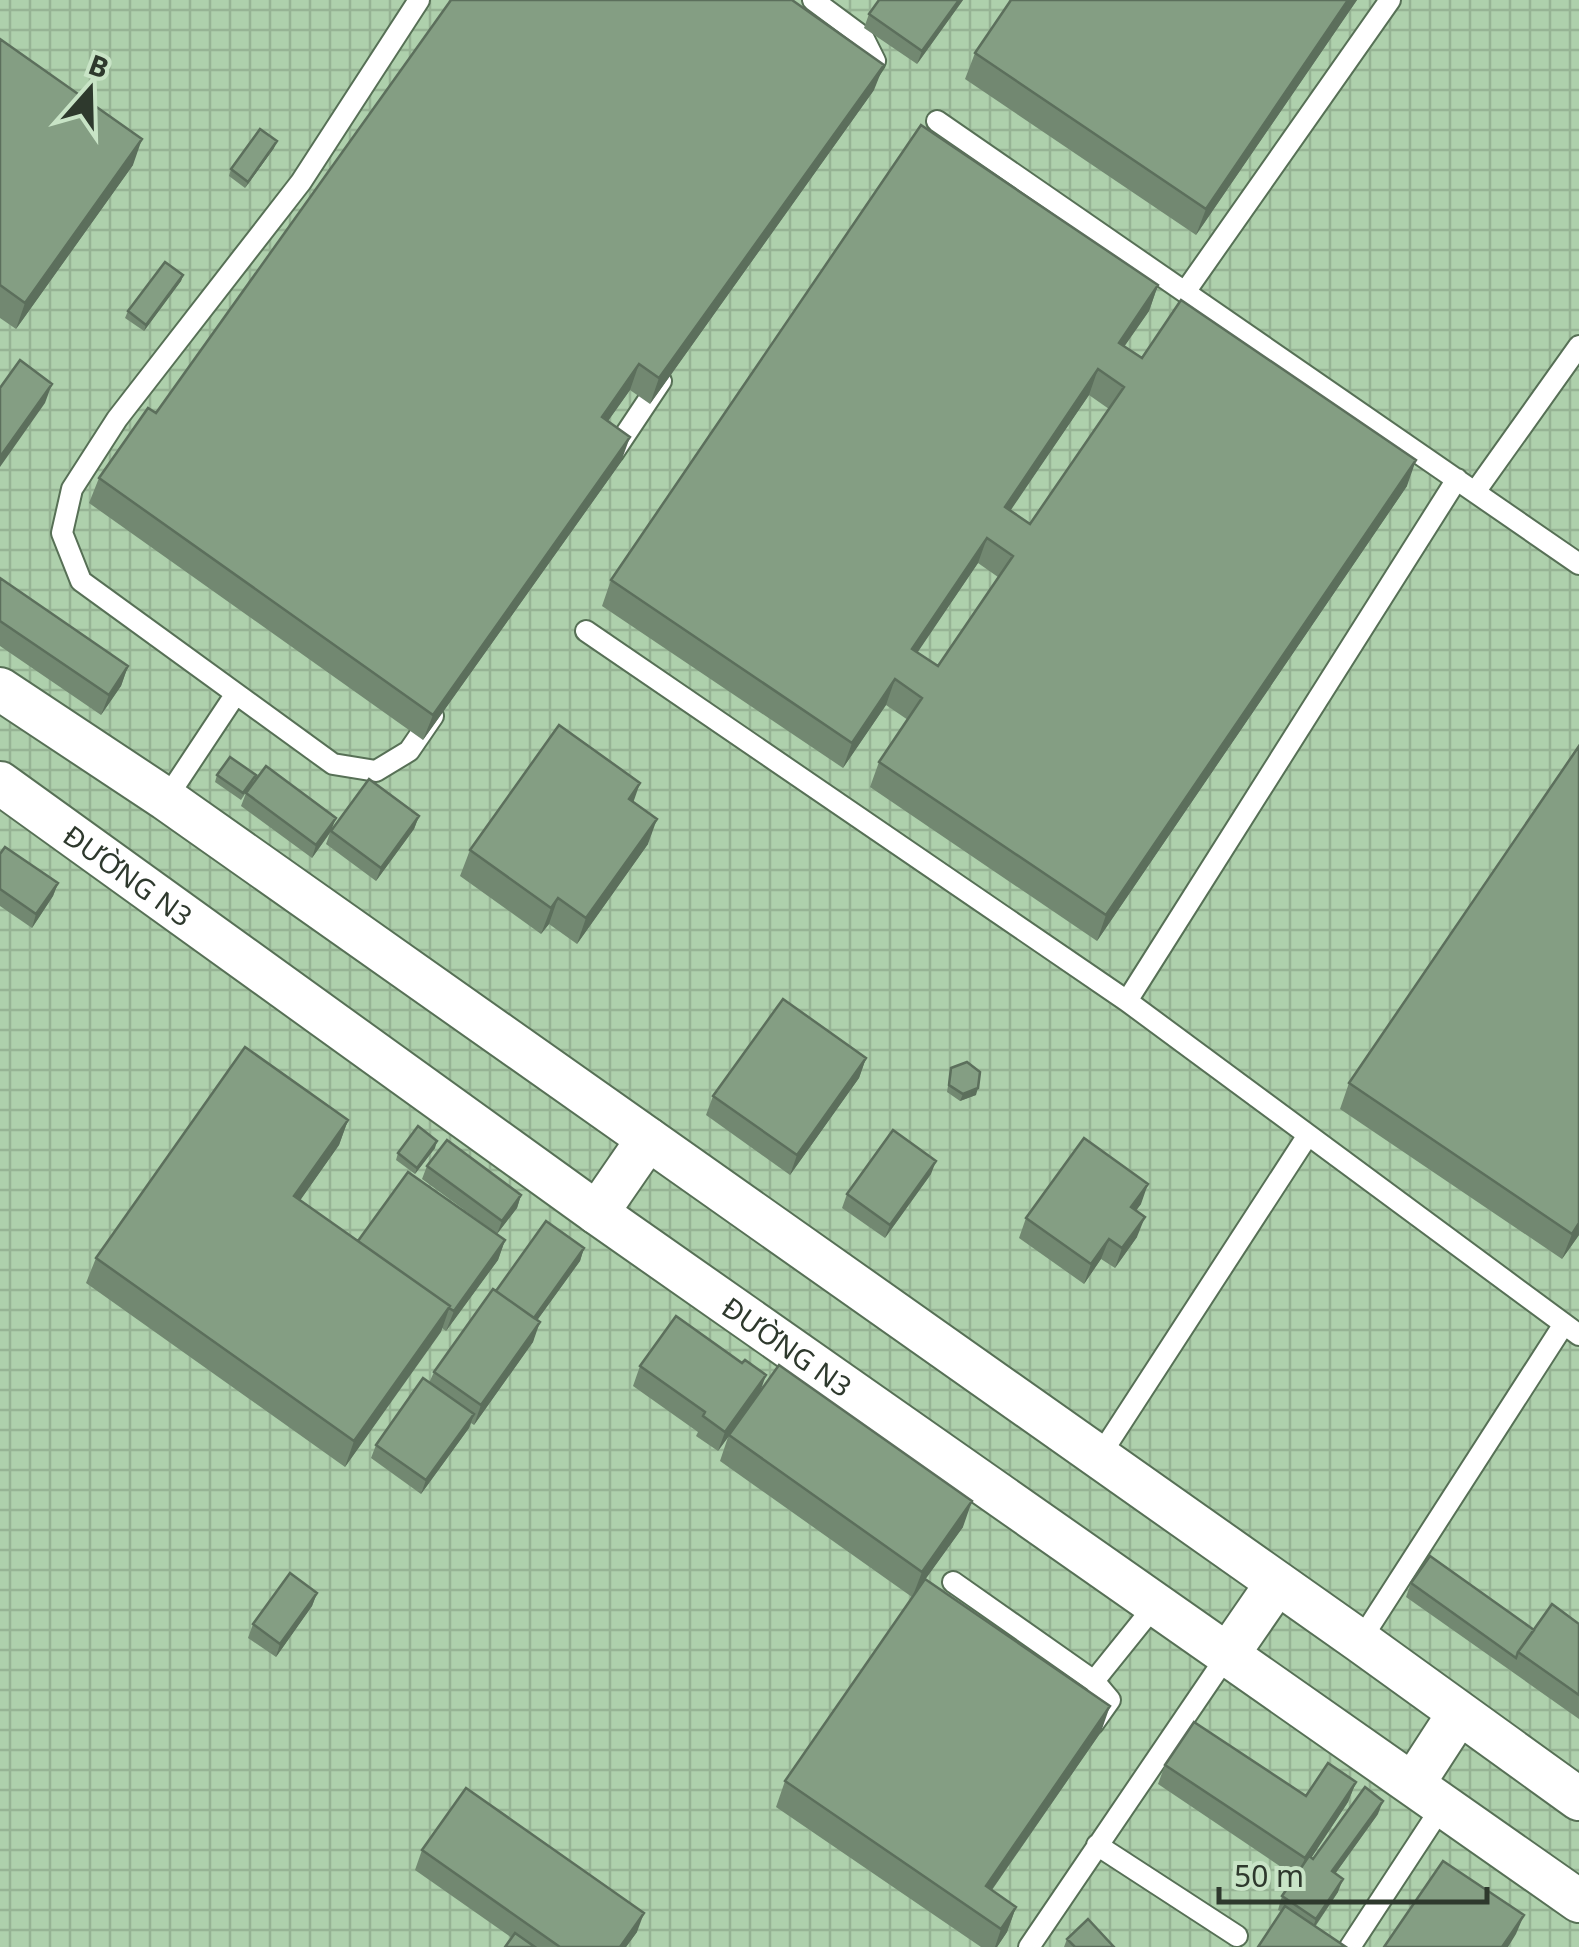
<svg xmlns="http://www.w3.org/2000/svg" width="1579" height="1947" viewBox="0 0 1579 1947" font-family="'Noto Sans',sans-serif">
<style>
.industrial{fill:url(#industrial-grid)}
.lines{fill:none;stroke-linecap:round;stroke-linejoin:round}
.service-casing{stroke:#577056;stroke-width:24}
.minor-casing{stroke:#577056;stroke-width:46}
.service{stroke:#fff;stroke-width:20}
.minor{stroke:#fff;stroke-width:42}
.wall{fill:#728871;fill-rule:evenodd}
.shaded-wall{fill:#5c6f5c}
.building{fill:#849e83;stroke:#5c6f5c;stroke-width:2.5;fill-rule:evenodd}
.labels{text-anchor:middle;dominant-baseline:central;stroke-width:10;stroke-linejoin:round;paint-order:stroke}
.street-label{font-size:28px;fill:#2e392d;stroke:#c8e4c6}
</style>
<defs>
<pattern id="industrial-grid" width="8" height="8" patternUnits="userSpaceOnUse" patternTransform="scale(2.5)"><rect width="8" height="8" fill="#aed0ac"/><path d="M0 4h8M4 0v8" fill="none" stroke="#96b394"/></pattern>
</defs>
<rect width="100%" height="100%" fill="#bbd7ba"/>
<path class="industrial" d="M0,0H1579V1947H0Z"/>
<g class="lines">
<g class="service-casing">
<path id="service" d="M419,0L301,182L117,419L72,489L62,533L81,581L333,764L376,771L409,751L433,716
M813,0L863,37L875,61L863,79
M937,121L1579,564
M1185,292L1390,0
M613,453L661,381
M1475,492L1579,346
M586,631L1127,1001L1579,1335
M166,799L235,695
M1127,1001L1457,479
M1099,1457L1308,1135
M953,1582L1094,1681L1110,1700L1093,1724
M1360,1641L1564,1324
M1094,1681L1156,1604
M1097,1845L1237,1936
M1029,1947L1228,1654
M1350,1947L1443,1805"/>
</g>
<g class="minor-casing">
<g id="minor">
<path d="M0,689L166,799L1360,1641L1579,1799"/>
<path id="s1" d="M0,783L597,1213L1579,1901"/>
<path d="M597,1213L648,1139"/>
<path d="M1228,1654L1277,1583"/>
<path d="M1413,1784L1459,1713"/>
</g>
</g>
<use href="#service" class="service"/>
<use href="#minor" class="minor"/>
</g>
<path class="wall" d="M963,0L917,64L864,28L869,14Z
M1011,0H1357L1196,235L965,79L975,53Z
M0,39L133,165L16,329L0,318Z
M874,90L650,404L630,390L608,421L621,462L423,740L89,503L99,478L156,413Z
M274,148L245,188L229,176L231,169Z
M183,275L181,281L144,331L125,318L128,311Z
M1158,285L1149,311L1124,347L1142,358L1407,486L1097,941L870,787L879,762L908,720L886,705L843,768L602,606L611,580ZM1089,395L1109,409L1030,524L1010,510ZM978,563L998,577L938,666L917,652Z
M0,578L128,666L121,686L101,715L0,646Z
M217,775L253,782L241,800L215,782Z
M246,793L332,829L419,816L414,829L376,881L326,844L330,833L312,858L241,806Z
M633,802L648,844L577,944L549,924L541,934L460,876L470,850Z
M0,854L58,883L53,896L32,928L0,906Z
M866,1058L859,1078L790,1175L706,1115L713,1096Z
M951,1068L976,1095L960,1101L947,1092Z
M1349,1083L1579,1235L1562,1259L1340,1109Z
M348,1120L339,1145L300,1200L358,1241L505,1240L498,1260L446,1331L442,1328L345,1467L86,1283L96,1258Z
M435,1148L415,1174L396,1160L398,1153Z
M427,1166L521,1195L517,1208L497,1234L422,1179Z
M931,1174L885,1238L842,1208L847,1194Z
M1141,1204L1136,1210L1137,1237L1115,1268L1101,1259L1084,1284L1019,1238L1026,1218Z
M584,1248L580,1261L537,1320L533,1342L474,1425L471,1423L469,1428L421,1494L371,1458L376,1445L429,1383L434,1372L496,1291Z
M640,1366L759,1393L963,1527L925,1579L1101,1732L992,1890L1016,1907L1007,1932L997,1947H981L776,1807L785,1781L912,1597L720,1461L728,1437L718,1451L696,1436L698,1432L633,1386Z
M1411,1583L1534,1630L1579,1624V1719L1406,1597Z
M317,1593L312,1606L276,1657L248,1638L253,1624Z
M1165,1765L1306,1796L1356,1782L1348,1802L1311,1858L1313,1859L1378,1814L1335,1874L1338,1892L1315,1927L1278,1910L1282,1896L1296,1877L1158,1784Z
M422,1850L637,1932L626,1947H505L512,1938L415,1870Z
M1067,1939L1114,1947H1064Z"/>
<path class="shaded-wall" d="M959,0H963L917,64L922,51Z
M1348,0H1357L1196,235L1206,209Z
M884,65L874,90L650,404L659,378Z
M142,139L133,165L16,329L25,303Z
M277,141L274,148L245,188L248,182Z
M183,275L181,281L144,331L146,325Z
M1158,285L1149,311L1109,368L1119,343Z
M639,364L630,390L593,442L602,417Z
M1098,369L1089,395L996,532L1005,507Z
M52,384L45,403L0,467V457Z
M630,437L621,462L423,740L433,715Z
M1416,460L1407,486L1097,941L1106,915Z
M987,538L978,563L903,674L912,649Z
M128,666L121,686L101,715L109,695Z
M895,679L886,705L843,768L852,743Z
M640,783L631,809L629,799Z
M419,816L414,829L376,881L381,868Z
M336,818L331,831L312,858L316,845Z
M657,819L648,844L577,944L586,918Z
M58,883L53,896L32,928L36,914Z
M558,898L549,924L541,934L551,908Z
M866,1058L859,1078L790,1175L797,1155Z
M978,1088L976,1095L960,1101L963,1094Z
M348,1120L339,1145L285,1222L294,1196Z
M437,1141L435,1148L415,1174L417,1168Z
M936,1161L931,1174L885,1238L890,1225Z
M1148,1184L1141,1204L1124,1227L1131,1207Z
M521,1195L517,1208L497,1234L502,1221Z
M1145,1217L1137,1237L1115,1268L1122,1248Z
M1579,1223V1235L1562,1259L1572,1234Z
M1109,1239L1101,1259L1084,1284L1091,1264Z
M505,1240L498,1260L446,1331L454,1311Z
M584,1248L580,1261L528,1333L533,1320Z
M450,1306L441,1332L345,1467L354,1441Z
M540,1322L533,1342L474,1425L481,1405Z
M766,1375L759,1395L718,1451L725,1432Z
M474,1414L469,1428L421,1494L426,1480Z
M972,1501L963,1527L912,1598L922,1572Z
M317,1593L312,1606L276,1657L280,1644Z
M1110,1706L1101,1732L977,1911L986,1886Z
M1356,1782L1348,1802L1298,1878L1305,1858Z
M1383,1801L1378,1814L1327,1885L1332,1871Z
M1343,1879L1338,1892L1311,1932L1316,1919Z
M1016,1907L1007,1932L997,1947H995L1001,1929Z
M644,1913L637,1932L626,1947H620Z
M1524,1915L1516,1934L1508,1947H1502Z"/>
<path class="building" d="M451,0H792L884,65L659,378L639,364L602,417L630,437L433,715L99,478L148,408L156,413Z
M879,0H959L922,51L869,14Z
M1011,0H1348L1206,209L975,53Z
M0,39L142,139L25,303L0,285Z
M921,125L1158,285L1119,343L1142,358L1181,300L1416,460L1106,915L879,762L922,698L895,679L852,743L611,580ZM1098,369L1124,387L1030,524L1005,507ZM987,538L1013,556L938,666L912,649Z
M260,129L277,141L248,182L231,169Z
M165,262L183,275L146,325L128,311Z
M20,360L52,384L0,457V388Z
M0,578L128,666L109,695L0,621Z
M559,725L640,783L629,799L657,819L586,918L558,898L551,908L470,850Z
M1579,746V1223L1572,1234L1349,1083Z
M230,757L256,775L243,793L217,775Z
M266,766L336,818L316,845L246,793Z
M369,779L419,816L381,868L331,831Z
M5,847L58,883L36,914L0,889V854Z
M783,999L866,1058L797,1155L713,1096Z
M245,1047L348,1120L294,1196L450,1306L354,1441L96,1258Z
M967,1062L980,1072L978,1088L963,1094L949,1085L951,1068Z
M418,1126L437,1141L417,1168L398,1153Z
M893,1130L936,1161L890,1225L847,1194Z
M1084,1138L1148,1184L1131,1207L1145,1217L1122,1248L1109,1239L1091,1264L1026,1218Z
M447,1140L521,1195L502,1221L427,1166Z
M408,1172L505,1240L454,1311L449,1308L450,1306L358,1241Z
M546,1221L584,1248L534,1318L496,1291Z
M493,1289L540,1322L481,1405L434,1372Z
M676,1316L742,1363L745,1360L766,1375L725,1432L703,1416L705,1412L640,1366Z
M779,1365L972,1501L922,1572L729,1435Z
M423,1378L474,1414L426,1480L376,1445Z
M1430,1556L1534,1630L1518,1652L1516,1658L1411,1583Z
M290,1573L317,1593L280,1644L253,1624Z
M925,1579L1110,1706L986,1886L1016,1907L1001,1929L785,1781Z
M1552,1604L1579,1624V1695L1518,1652Z
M1194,1722L1306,1796L1328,1763L1356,1782L1305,1858L1165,1765Z
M1365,1787L1383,1801L1332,1871L1343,1879L1316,1919L1282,1896L1309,1856L1313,1859Z
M466,1788L644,1913L620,1947H560L422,1850Z
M1443,1861L1524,1915L1502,1947H1384Z
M1285,1906L1346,1947H1258Z
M1088,1919L1114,1947H1075L1067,1939Z
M515,1933L535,1947H505Z"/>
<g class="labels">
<g class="street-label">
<text stroke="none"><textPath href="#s1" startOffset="158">ĐƯỜNG N3</textPath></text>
<text stroke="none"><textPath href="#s1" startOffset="968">ĐƯỜNG N3</textPath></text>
</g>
</g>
<g transform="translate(90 90) rotate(20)" stroke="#c8e4c6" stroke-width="8" paint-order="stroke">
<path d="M0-8L18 38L0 25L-18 38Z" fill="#2e392d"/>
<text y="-15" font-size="28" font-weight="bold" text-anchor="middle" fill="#2e392d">B</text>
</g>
<path d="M1219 1887v15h268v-15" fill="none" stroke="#2e392d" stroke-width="5"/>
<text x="1234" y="1887" font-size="30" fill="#2e392d" stroke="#c8e4c6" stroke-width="8" paint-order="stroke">50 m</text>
</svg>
